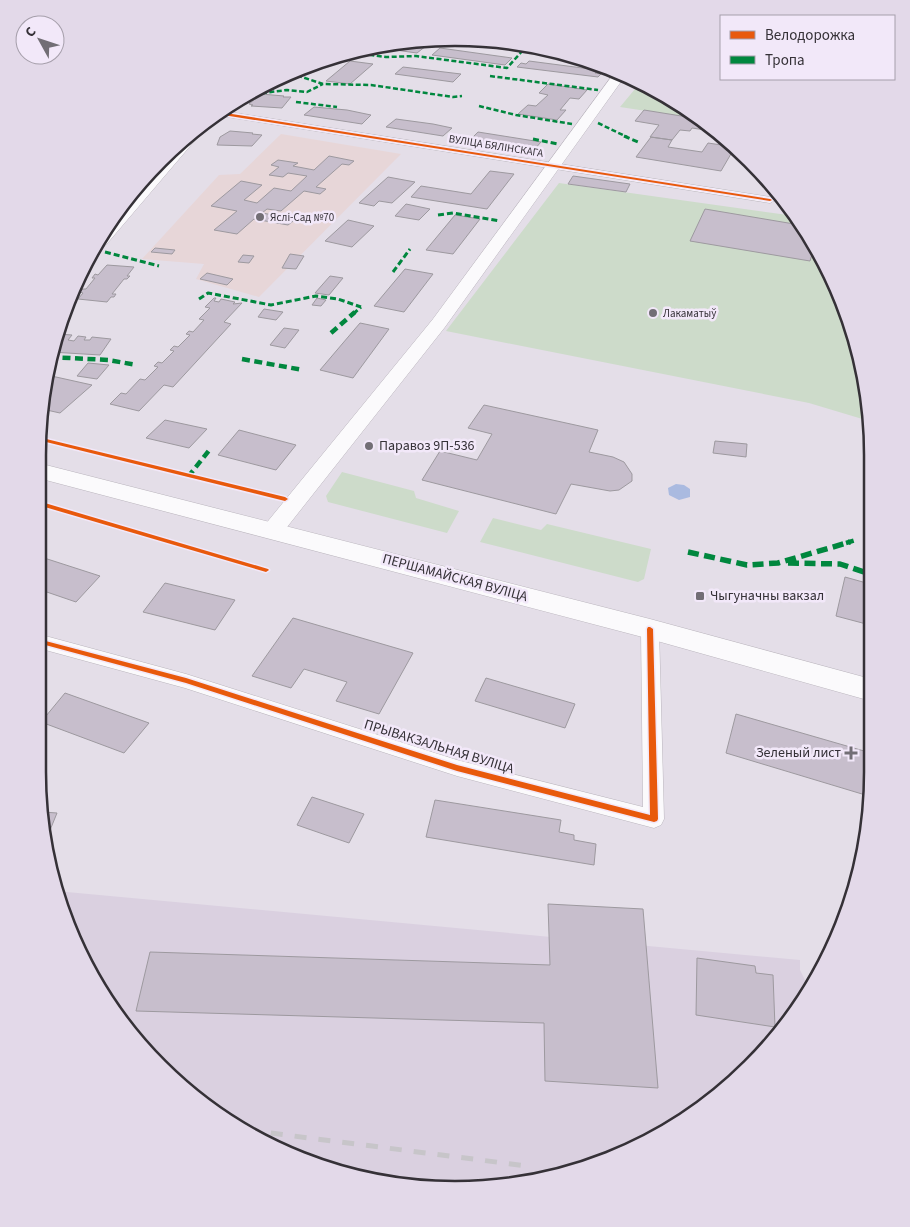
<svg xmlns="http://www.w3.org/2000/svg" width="910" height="1227" viewBox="0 0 910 1227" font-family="'Source Sans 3',sans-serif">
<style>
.built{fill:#dad0e0}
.education{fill:#e7d6d8}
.green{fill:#cddbca}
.water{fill:#aabae0}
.building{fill:#c7becc;stroke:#9d999f}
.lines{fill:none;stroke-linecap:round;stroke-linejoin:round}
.street-casing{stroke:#bab5bd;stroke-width:1}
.secondary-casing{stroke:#bab5bd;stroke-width:1}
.primary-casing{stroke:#bab5bd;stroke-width:1}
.street{fill:#fbfafc;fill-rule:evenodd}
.secondary{fill:#fbfafc;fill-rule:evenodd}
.primary{fill:#fbfafc;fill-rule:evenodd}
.rail{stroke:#c7c5c9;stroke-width:5;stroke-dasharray:12 12;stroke-linecap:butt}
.quiet-far3{stroke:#00873e;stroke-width:2.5;stroke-dasharray:5 2.5;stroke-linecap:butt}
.quiet-far2{stroke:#00873e;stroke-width:3;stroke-dasharray:6 3;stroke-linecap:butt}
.quiet-far1{stroke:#00873e;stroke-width:4.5;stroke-dasharray:8 4.5;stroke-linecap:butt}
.quiet{stroke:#00873e;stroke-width:5.5;stroke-dasharray:11 5.5;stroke-linecap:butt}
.cycleway-casing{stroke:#f2e8f9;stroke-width:3}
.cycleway{fill:#e8590c;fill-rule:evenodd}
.poi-dot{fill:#726e75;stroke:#f2e8f9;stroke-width:2}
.labels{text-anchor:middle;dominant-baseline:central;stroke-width:5;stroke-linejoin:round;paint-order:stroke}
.far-street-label{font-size:11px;fill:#353137;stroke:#f2e8f9}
.far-poi-label{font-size:11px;fill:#353137;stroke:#f2e8f9;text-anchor:start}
.poi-label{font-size:14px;fill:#353137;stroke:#f2e8f9;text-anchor:start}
.street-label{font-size:14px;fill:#353137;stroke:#f2e8f9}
.rim{fill:none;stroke:#353137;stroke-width:2.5}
</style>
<rect width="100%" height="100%" fill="#e4dee8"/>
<path class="built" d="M56,891L800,960V970L810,990L769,1047L709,1103L589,1167L483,1189L373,1181L270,1146L160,1067L94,981Z"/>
<path class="education" d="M281,134L401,154L259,297L196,279L204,264L142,259L219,175L240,174Z"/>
<path class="green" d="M640,83L664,94L699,119L620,107Z
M559,183L795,216L841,295L869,400V421L809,403L446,331Z
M342,472L414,491L416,498L459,511L447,533L328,502L326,496Z
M493,518L541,530L547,524L651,549L644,579L638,582L480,542Z"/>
<path class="water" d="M676,484L684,485L690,489V497L679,500L669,495L668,488Z"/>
<path class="building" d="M401,43L426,46L417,53L373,47Z
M440,48L512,58L505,65L432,55Z
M350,61L373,64L350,84L326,81Z
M529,61L598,70L595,73L601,74L598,77L517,67L521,63L526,64Z
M403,67L461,74L453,82L395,74Z
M548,84L587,90L579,99L570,98L560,110H566L557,120L518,114L528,105L536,106L548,95L539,93Z
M261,94L284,96L283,97H291L282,108L251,106L253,105L249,104Z
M314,107L347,110L371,115L362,124L304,115Z
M644,110L700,119L718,132L692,128L690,131L680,130L672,140L650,137L659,125L635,121Z
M396,119L433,124L452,128L443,136L386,127Z
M230,131L253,133L252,134L262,135L252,146L217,145L220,137Z
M478,132L541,142L533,151L470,140Z
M651,137L672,140L668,147L702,152L708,143L735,147L721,171L636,157Z
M329,156L354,161L349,165L342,164L316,187L326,189L320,194L304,191L281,211L267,209L262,213L296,219L288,225L254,219L237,234L214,230L237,211L211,206L241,181L262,185L244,200L257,203L274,188L291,191L307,176L288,173L283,177L269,175L279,167L271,165L278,160L298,163L293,166L314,170Z
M490,171L514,174L487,209L411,197L421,186L471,194Z
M573,176L630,184L626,192L568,184Z
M388,177L415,182L392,203L379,201L374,206L359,203Z
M406,204L430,209L419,220L395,216Z
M705,209L800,225L814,248L810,261L690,241Z
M455,215L480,219L453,254L426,250Z
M348,220L374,226L352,247L325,241Z
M155,248L175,250L172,254L151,252Z
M290,254L304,256L296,269L282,268Z
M243,255L254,256L249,263L238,262Z
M107,265L134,267L127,276H130L127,279H124L112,294H116L114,297H111L107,302L78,299L83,293L80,292L83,289H86L95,278H92L95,274L98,275Z
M405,269L433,274L404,312L374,306Z
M207,273L233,279L227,285L200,279Z
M330,276L343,278L329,295L315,293Z
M214,298H216L214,301L219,302L221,299L235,302L233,304L242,303L224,322L231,324L173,387L164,385L139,411L110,404L121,393L126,394L140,379L145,380L158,367L154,366L158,362L162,363L174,351L170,350L174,346L178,347L190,335L186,334L189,331L193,332L204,320L199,319L210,308L205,307Z
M317,298L326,300L321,306L312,305Z
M264,309L283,312L276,320L258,317Z
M360,323L389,329L353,378L320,370Z
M284,328L299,330L285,348L270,345Z
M58,334L72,335L68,340L74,341L78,336L86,337L84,340H90L92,337L111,339L100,355L51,352Z
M88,363L109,365L97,379L77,376Z
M47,375L92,385L60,413L42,409Z
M484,405L598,430L589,452L613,457L624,462L632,474V481L619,490L610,491L571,484L556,514L422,480L440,451L477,460L492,434L468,428Z
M165,420L207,429L189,448L146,438Z
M239,430L296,445L276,470L218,455Z
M715,441L747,444L746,457L713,453Z
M38,556L100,576L76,602L38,589Z
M845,577L870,584V625L836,616Z
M165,583L235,600L215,630L143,612Z
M293,618L413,653L379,714L336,701L347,682L304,669L291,688L252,676Z
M486,678L575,704L565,728L475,701Z
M65,693L149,723L124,753L41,722Z
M736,714L871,753L872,797L726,753Z
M312,797L364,814L349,843L297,825Z
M435,800L561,820L559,832L574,835V840L596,844L594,865L426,837Z
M43,812L57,813L46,840Z
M548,904L643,909L658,1088L545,1081L544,1023L136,1011L150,952L550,965Z
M697,958L755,966L756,973L773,975L775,1027L696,1015Z"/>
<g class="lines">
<g class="street-casing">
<path id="street" d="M436,39C475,37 534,47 573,56L569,58L440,41Z
M222,111L770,197L775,200L770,203L215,115Z
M650,623L656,624L659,629L664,819L661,825L654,828L457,776L185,688L38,648V634L186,674L457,760L643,807L641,629L644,624Z"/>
</g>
<g class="secondary-casing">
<path id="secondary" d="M615,72L625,76L445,327L280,536L272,539L264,536L260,531L264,526L433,319Z
M208,119L210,122L208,125L105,246L97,247L108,223L201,124Z"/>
</g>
<g class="primary-casing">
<path id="primary" d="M38,463L650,619L871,679V701L650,639L38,478Z"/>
</g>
<use href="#street" class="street"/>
<use href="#secondary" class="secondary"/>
<use href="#primary" class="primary"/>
<path class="rail" d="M247,1130L527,1166
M350,1173L442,1186"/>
<path class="quiet-far3" d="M347,52L386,57L416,56L507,68L524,49
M290,73L323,84L371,85L453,97L462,96
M490,76L598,90
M247,95L287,90L307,92L323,84
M296,102L337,107
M479,106L516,115L572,124
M598,123L627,137"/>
<path class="quiet-far2" d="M624,136L638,142
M533,139L558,144
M438,215L453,213L500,221
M105,252L159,266
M393,272L410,249
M199,299L208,293L271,305L316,296L338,299L361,307
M353,314L361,307"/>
<path class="quiet-far1" d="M331,333L355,312
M50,357L108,360L137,365
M242,359L303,370
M188,477L211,448
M846,543L856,540"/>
<path class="quiet" d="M688,552L747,565L778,563L850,542
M788,563L840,564L870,574"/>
<g class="cycleway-casing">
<path id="cycleway" d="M219,112L770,199L772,200L770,201L217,114Z
M38,437L285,497L288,499L285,501L38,440Z
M38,501L268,569L269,570L266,572L38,505Z
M648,627H650L653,629L658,819L657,821L654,822L457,771L186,683L38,643V639L186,678L457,765L650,815L647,629Z"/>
</g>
<use href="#cycleway" class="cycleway"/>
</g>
<g class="poi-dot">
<circle cx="260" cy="217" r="5"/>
<circle cx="653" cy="313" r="5"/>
<circle cx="369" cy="446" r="5"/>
<rect x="695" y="591" width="10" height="10" rx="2.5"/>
<path d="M848.5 745.5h5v5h5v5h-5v5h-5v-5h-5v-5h5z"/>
</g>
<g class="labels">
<g class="far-street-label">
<text transform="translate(496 146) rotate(9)">ВУЛІЦА БЯЛІНСКАГА</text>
</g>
<g class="far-poi-label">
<text x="270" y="217">Яслі-Сад №70</text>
<text x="663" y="313">Лакаматыў</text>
</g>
<g class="poi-label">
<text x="379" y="446">Паравоз 9П-536</text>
<text x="710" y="596">Чыгуначны вакзал</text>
<text x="841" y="753" text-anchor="end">Зеленый лист</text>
</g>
<g class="street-label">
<text transform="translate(455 578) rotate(15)">ПЕРШАМАЙСКАЯ ВУЛІЦА</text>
<text transform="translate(439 747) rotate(17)">ПРЫВАКЗАЛЬНАЯ ВУЛІЦА</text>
</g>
</g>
<path d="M0 0H910V1227H0ZM455 46H455A409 409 0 0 1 864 455V772A409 409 0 0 1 455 1181H455A409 409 0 0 1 46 772V455A409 409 0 0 1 455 46Z" fill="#e3d9e9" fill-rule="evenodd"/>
<path class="rim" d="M455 46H455A409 409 0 0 1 864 455V772A409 409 0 0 1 455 1181H455A409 409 0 0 1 46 772V455A409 409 0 0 1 455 46Z"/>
<rect x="720" y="15" width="175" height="65" fill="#f2e8f9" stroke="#a69fab"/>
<rect x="730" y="31" width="25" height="8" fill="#e8590c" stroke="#a69fab"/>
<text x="765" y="40" font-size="15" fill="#353137">Велодорожка</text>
<rect x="730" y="56" width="25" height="8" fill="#00873e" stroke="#a69fab"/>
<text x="765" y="65" font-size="15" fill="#353137">Тропа</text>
<g transform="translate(40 40) rotate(310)"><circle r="24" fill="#f2e8f9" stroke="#a69fab"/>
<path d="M0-4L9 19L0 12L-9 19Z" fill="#726e75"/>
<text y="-8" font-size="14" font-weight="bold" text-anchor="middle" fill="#353137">С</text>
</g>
</svg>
